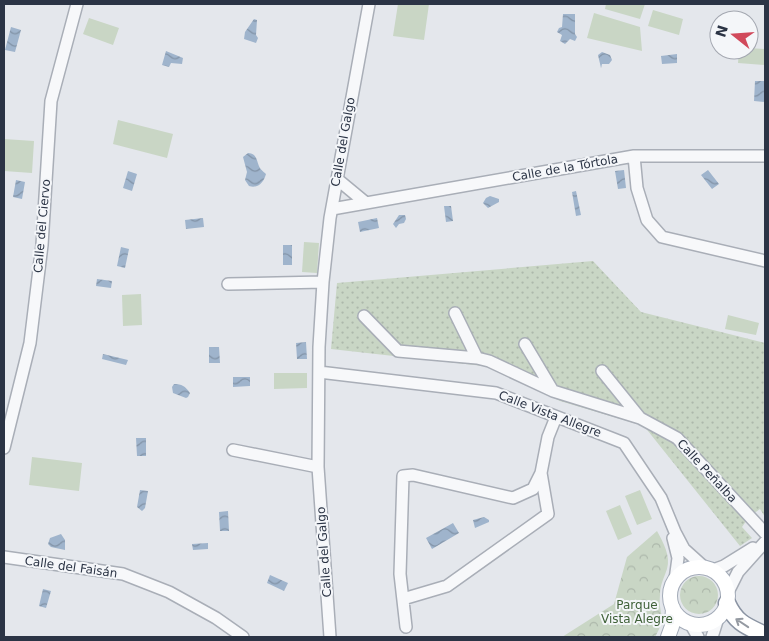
<svg xmlns="http://www.w3.org/2000/svg" width="769" height="641" viewBox="0 0 769 641" font-family="'DejaVu Sans',sans-serif">
<style>
.grass{fill:#c9d6c5}
.park{fill:url(#park-crowns)}
.garden{fill:url(#garden-dots)}
.water{fill:url(#water-waves)}
.lines{fill:none;stroke-linecap:round;stroke-linejoin:round}
.minor-casing{stroke:#a9aeb7;stroke-width:14}
.major-casing{stroke:#a3abb8;stroke-width:16}
.highway-casing{stroke:#8b94a3;stroke-width:19}
.minor{stroke:#f7f8fa;stroke-width:11}
.major{stroke:#fff;stroke-width:14}
.highway{stroke:#fff;stroke-width:16}
.oneway{stroke:#959aa2}
.labels{text-anchor:middle;dominant-baseline:central;stroke-width:4;stroke-linejoin:round;paint-order:stroke}
.street-label{font-size:12px;fill:#2b3445;stroke:#f4f6f9}
.park-label{font-size:12px;fill:#3f6138;stroke:#f4f6f9}
</style>
<defs>
<pattern id="park-crowns" width="20" height="18" patternUnits="userSpaceOnUse" patternTransform="scale(1.25)"><rect width="20" height="18" fill="#c9d6c5"/><path d="M2 6a3 3 0 1 1 6 0M12 15a3 3 0 1 1 6 0" fill="none" stroke="#adb8ab"/></pattern>
<pattern id="garden-dots" width="8" height="8" patternUnits="userSpaceOnUse" patternTransform="scale(1.25)"><rect width="8" height="8" fill="#c9d6c5"/><path d="M2 2h.1M6 6h.1" fill="none" stroke="#adb8ab" stroke-width="1.8" stroke-linecap="round"/></pattern>
<pattern id="water-waves" width="16" height="10" patternUnits="userSpaceOnUse" patternTransform="scale(1.25)"><rect width="16" height="10" fill="#9fb4cc"/><path d="M0 5q4-4 8 0t8 0" fill="none" stroke="#8293a7"/></pattern>
</defs>
<rect width="100%" height="100%" fill="#e4e7ec"/>
<path class="grass" d="M398,4H429L424,40L393,36Z
M606,4H645L640,19L605,9Z
M653,10L683,19L679,35L648,26Z
M594,13L640,27L642,51L587,38Z
M89,18L119,28L113,45L83,34Z
M749,48L765,49V65L738,63L739,50H749Z
M118,120L173,134L167,158L113,144Z
M4,139L34,141L32,173L4,171Z
M304,242L319,243L317,273L302,272Z
M141,294L142,325L123,326L122,295Z
M728,315L759,323L756,335L725,329Z
M274,373H307V388L274,389Z
M32,457L82,463L79,491L29,485Z
M640,490L652,519L637,525L625,496Z
M620,505L632,534L618,540L606,511Z"/>
<path class="park" d="M657,531C663,542 671,556 667,569C664,578 660,585 660,595C658,616 668,615 655,637H562L614,604L627,557Z
M680 595a19 19 0 1 1 38 0a19 19 0 1 1-38 0Z"/>
<path class="garden" d="M593,261L641,312L765,343V517L760,509L749,517L742,527L752,538L740,546L644,426L560,401L492,367L331,349L337,283Z"/>
<path class="water" d="M563,14H575V34L577,37L575,41L570,39L565,44L560,41L562,35L557,32L559,28L562,27Z
M254,19L257,20L256,35L258,38L256,43L244,39L245,32Z
M11,27L21,30L15,52L5,50Z
M166,51L183,58L182,64L171,63L169,67L162,65Z
M602,52L610,55L612,60L609,64H602L601,68L598,55Z
M677,54V63L662,64L661,56Z
M755,81H765V102L754,101Z
M248,153C258,154 256,161 260,168C260,169 265,173 266,174C264,182 258,189 249,186L245,180L247,172L243,157Z
M624,170L626,188L618,189L615,171Z
M708,170L719,184L712,189L701,175Z
M128,171L137,174L132,191L123,188Z
M16,180L25,182L22,199L13,197Z
M576,191L581,215L576,216L572,192Z
M490,196L499,199V202L488,208L483,203L486,198Z
M444,206H451L453,221L446,222Z
M399,215H405L406,219L404,223L399,224L396,228L393,224Z
M203,218L204,227L186,229L185,220Z
M377,218L379,228L360,232L358,222Z
M283,245H292V265H283Z
M121,247L129,249L125,268L117,266Z
M97,279L112,281L111,288L96,286Z
M306,342L307,359H297L296,343Z
M209,347H219L220,363H209Z
M103,354L128,360L126,365L102,359Z
M233,377H250V386L233,387Z
M174,384C182,384 185,386 190,393L188,397L186,398L173,393L172,387Z
M136,438H146V456H137Z
M140,490L148,491L145,508L142,511L137,507Z
M228,511L229,531H220L219,512Z
M484,517L489,520V522L475,528L473,520Z
M453,523L459,533L432,549L426,538Z
M61,534L65,540V550L51,547L48,544L50,538Z
M208,543V549L193,550L192,544Z
M270,575L288,583L284,591L267,583Z
M43,589L51,591L46,608L39,606Z"/>
<g class="lines">
<g class="minor-casing">
<path id="minor" d="M634,156L637,188L647,220L662,237L765,261
M337,179L366,203
M332,209L634,156H765
M228,284L323,282
M455,313L477,358
M364,316L398,351L477,358L489,361L553,391L640,418L677,438L765,533
M525,344L553,391
M602,371L640,418
M319,372L496,393L624,443L661,498L675,532L684,549L704,567
M4,448L30,343L42,245L51,101L77,4
M233,450L318,467
M673,538L678,558L675,580
M4,557L123,574L169,592L216,618L243,637
M713,570L724,566L753,548
M728,592L738,572L765,542
M403,599L447,586L548,514L541,473
M690,623L698,637
M406,627L400,574L403,476L413,475L513,498L533,489L541,473L548,437L556,417
M330,637L318,467L319,347L323,282L330,218L369,4
M712,637L718,618"/>
</g>
<g class="major-casing">
<path id="major" d="M670 596a29 29 0 1 1 58 0a29 29 0 1 1-58 0Z
M668,637L672,626L673,608"/>
</g>
<g class="highway-casing">
<path id="highway" d="M727,603C736,623 746,626 765,635"/>
</g>
<use href="#minor" class="minor"/>
<use href="#major" class="major"/>
<use href="#highway" class="highway"/>
</g>
<defs><path id="oneway-shaft" d="M-6 0H5M1.5-3L5.5 0L1.5 3" fill="none" stroke-width="1.6" stroke-linecap="round" stroke-linejoin="round" transform="scale(1.25)"/></defs>
<use class="oneway" href="#oneway-shaft" transform="translate(742 623) rotate(-146)"/>
<g class="labels">
<g class="street-label">
<text transform="translate(343 142) rotate(-80)">Calle del Galgo</text>
<text transform="translate(565 168) rotate(-10)">Calle de la Tórtola</text>
<text transform="translate(42 226) rotate(-85)">Calle del Ciervo</text>
<text transform="translate(550 414) rotate(21)">Calle Vista Allegre</text>
<text transform="translate(707 471) rotate(47)">Calle Peñalba</text>
<text transform="translate(324 552) rotate(-94)">Calle del Galgo</text>
<text transform="translate(71 567) rotate(8)">Calle del Faisán</text>
</g>
<g class="park-label">
<text x="637" y="605">Parque<tspan x="637" dy="14">Vista Alegre</tspan></text>
</g>
</g>
<rect width="769" height="641" fill="none" stroke="#2b3445" stroke-width="10"/>
<g transform="translate(734 35) rotate(287)"><circle r="24" fill="#f4f6f9" stroke="#a4a8b1"/>
<path d="M0-4L9 19L0 12L-9 19Z" fill="#d1495b"/>
<text y="-8" font-size="14" font-weight="bold" text-anchor="middle" fill="#2b3445">N</text>
</g>
</svg>
